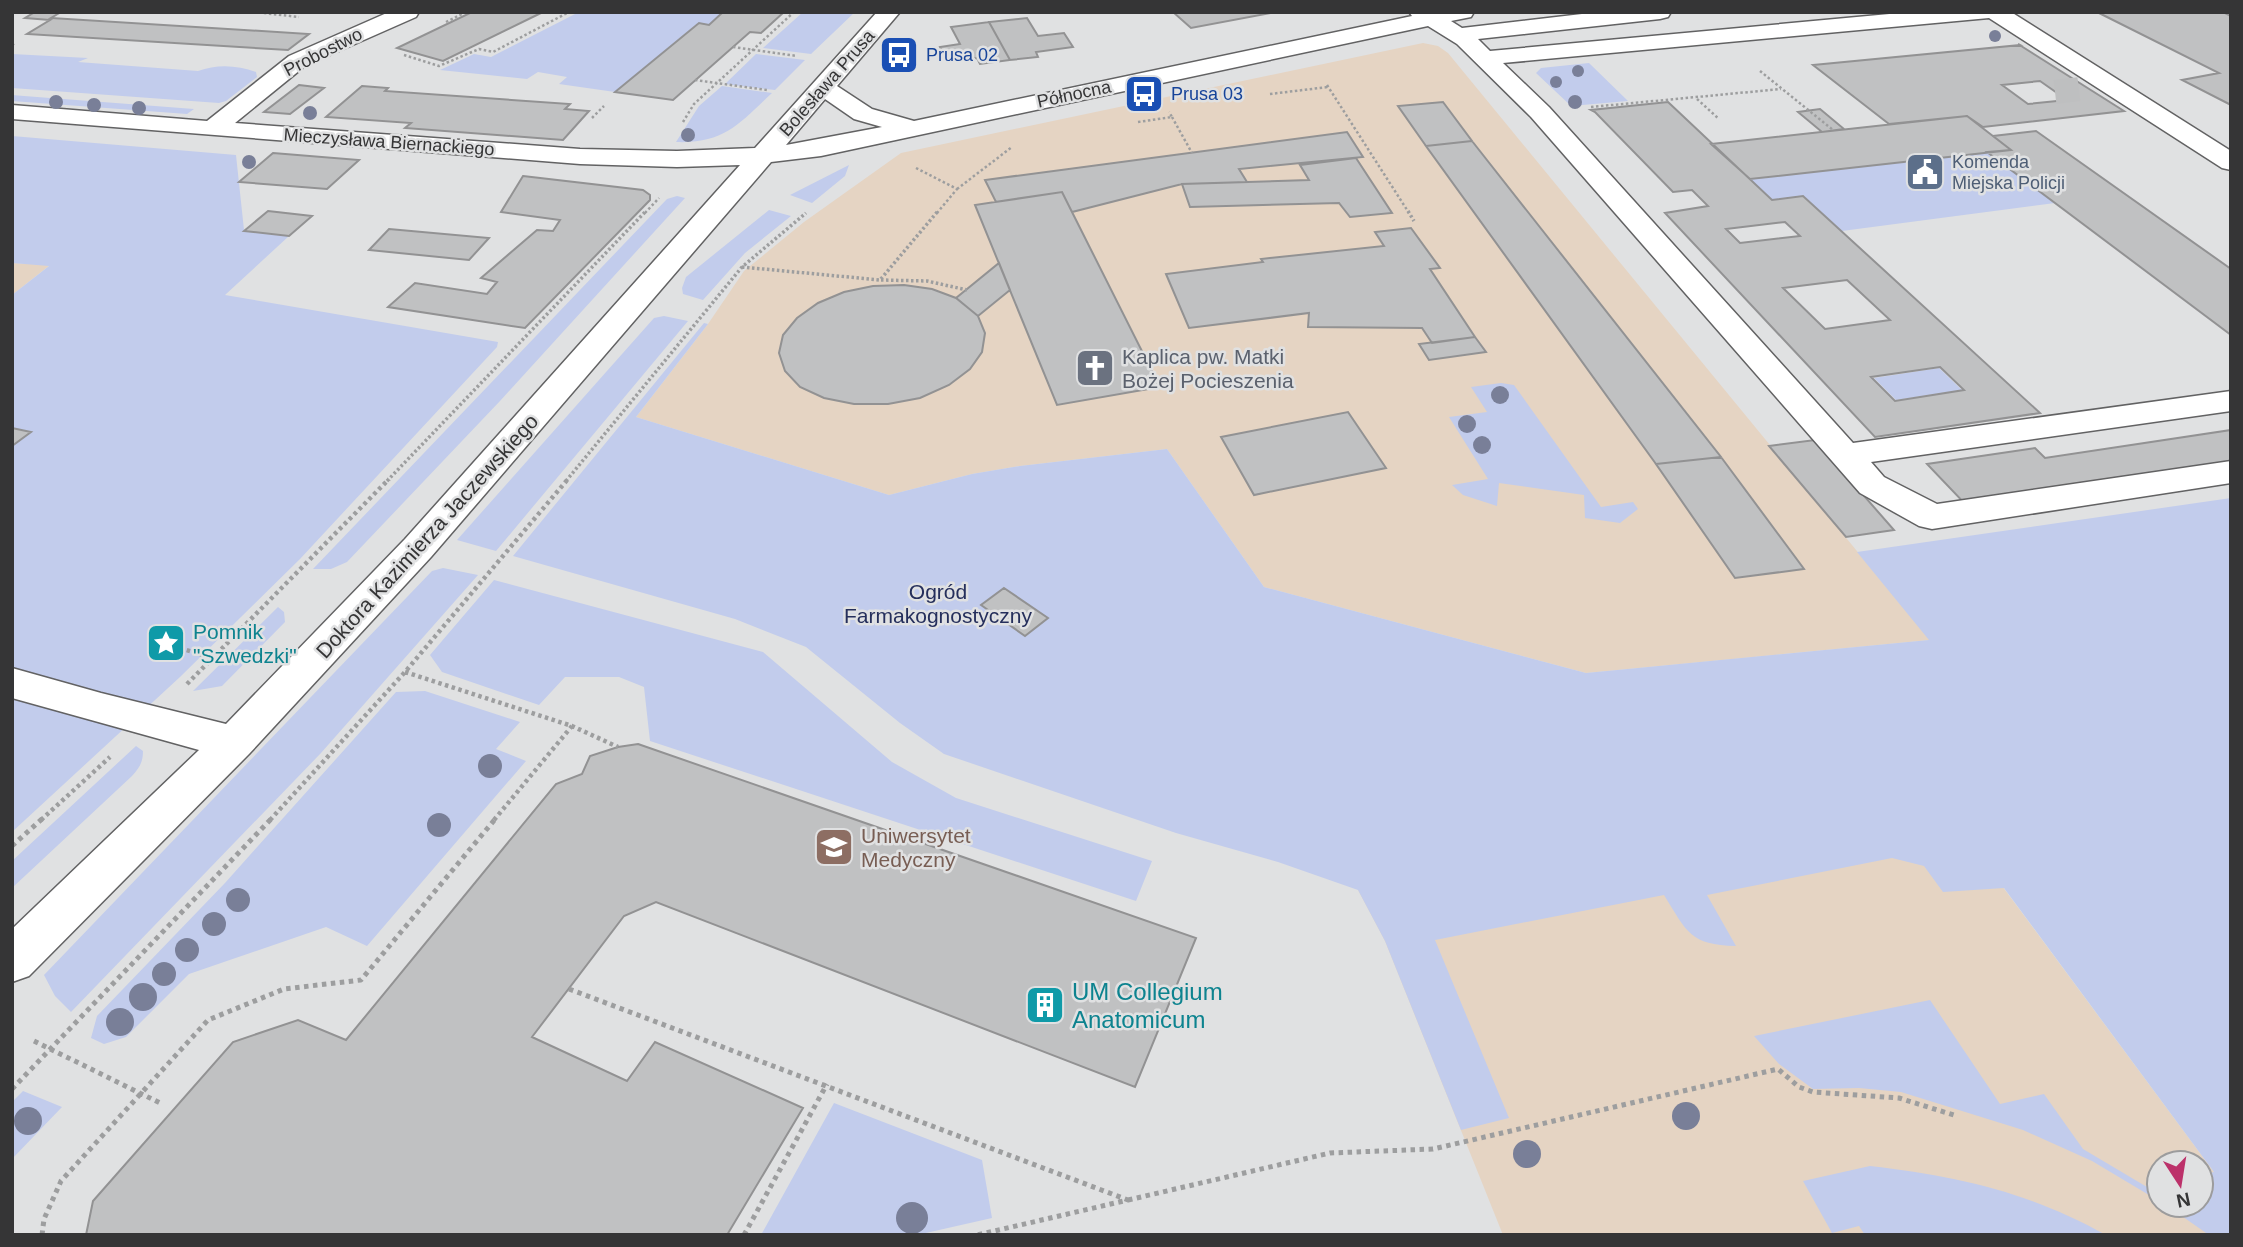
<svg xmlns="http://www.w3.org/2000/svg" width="2243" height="1247" viewBox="0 0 2243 1247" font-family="Arial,sans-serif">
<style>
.medical{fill:#e5d4c3;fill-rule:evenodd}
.green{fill:#c2ccec}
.building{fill:#c0c1c2;stroke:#929293;stroke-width:2;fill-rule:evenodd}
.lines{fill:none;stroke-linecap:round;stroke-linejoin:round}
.minor-tunnel{stroke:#bebfc0;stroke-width:24;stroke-dasharray:24 12;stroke-linecap:butt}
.minor-casing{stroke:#626263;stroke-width:3}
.path-far3{stroke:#9d9e9f;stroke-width:2.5;stroke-dasharray:2.5 2.5;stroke-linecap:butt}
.path-far2{stroke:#9d9e9f;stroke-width:3.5;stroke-dasharray:2.5 2.5;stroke-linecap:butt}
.path-far1{stroke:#9d9e9f;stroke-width:4.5;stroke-dasharray:3.5 3.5;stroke-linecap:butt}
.path{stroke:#9d9e9f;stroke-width:5;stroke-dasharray:4.5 4.5;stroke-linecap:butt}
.minor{fill:#fff;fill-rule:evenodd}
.tree{fill:#797f98}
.labels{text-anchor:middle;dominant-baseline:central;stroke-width:5;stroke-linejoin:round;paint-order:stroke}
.far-street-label{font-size:18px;fill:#353536;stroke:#e0e1e2}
.far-transit-label{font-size:18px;fill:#164399;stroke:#e0e1e2;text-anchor:start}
.far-service-label{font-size:18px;fill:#4e5e75;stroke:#e0e1e2;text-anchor:start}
.worship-label{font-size:21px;fill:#5b616d;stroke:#e0e1e2;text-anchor:start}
.street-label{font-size:21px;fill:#353536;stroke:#e0e1e2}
.park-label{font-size:21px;fill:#252f5c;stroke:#e0e1e2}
.culture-label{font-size:21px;fill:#0d838f;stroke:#e0e1e2;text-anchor:start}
.education-label{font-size:21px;fill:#785e54;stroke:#e0e1e2;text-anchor:start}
.near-culture-label{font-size:24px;fill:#0d838f;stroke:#e0e1e2;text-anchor:start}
</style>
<rect width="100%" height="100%" fill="#e0e1e2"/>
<path class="medical" d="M1423,43L1438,46L1448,53L1930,640L1586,673L1264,587L1167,449L1020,466L972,474L889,495L636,417L708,324L744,271L804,222L901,153Z
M12,263L50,265L12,295Z
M1928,786L2214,1172L2231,1235H1503L1385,941L1358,890ZM2159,1163H2201V1205H2159Z"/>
<path class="green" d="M579,12H723L709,25L698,23L615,92L559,84L567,77L538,72L527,79L440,70L474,54L491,57Z
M803,12H855L811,54L763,48Z
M12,54L88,58L78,62L198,71C217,64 237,65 256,72L257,77L226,101L219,103L12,88Z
M756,54L805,60L775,90L725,84Z
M1589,63L1628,101L1571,106L1536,73L1541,68Z
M722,86L772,93C739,124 724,144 676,142L699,106Z
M12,95L24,96L194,109L187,114L12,101Z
M12,136L236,155L244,230L289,236L225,295L498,342L497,347L300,559L180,677L12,832V295L49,266L12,263Z
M1987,152L2055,203L1842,231L1803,196L1772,200L1750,179Z
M849,165L845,176L812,203L790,195Z
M677,196L685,198L500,401L347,562L331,569H313L667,199Z
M769,210L791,216L745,253L703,300L683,294L682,288L686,277Z
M664,316L688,321L496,551L457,540L654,318Z
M704,323L708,324L636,417L889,495L972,474L1020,466L1167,449L1264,587L1586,673L1929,640L1857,552L2231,498V1235H2209L2166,1205H2201V1175L2214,1172L2004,888L1943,892L1924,866L1892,858L1707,895L1736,946C1690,945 1687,932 1664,895L1435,940L1509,1118L1461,1130L1385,941L1358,890L1278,862L1176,833L944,754L900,723L806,647L735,619L513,556Z
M1939,368L1962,390L1896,400L1874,378Z
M1501,383L1514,385L1601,507L1633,502L1638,509L1620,523L1585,518L1584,495L1499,483L1497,506L1463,495L1452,485L1488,479L1449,417L1487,412L1471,387Z
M443,568L478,575L321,753L71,1012L55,996L44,975L432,571Z
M494,580L763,652L892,762L956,798L1152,861L1136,901L650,741L644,687L619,677H565L539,705L442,672L430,655Z
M278,607L284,612L285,622L222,686L193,691Z
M425,691L520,722L496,749L526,761L367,946L326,927L189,974L126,1037L104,1044L91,1038L97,1016L225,883L396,692Z
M136,746L143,751C143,763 139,768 132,776L12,888V861Z
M1930,1000L2000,1104L2044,1094L2083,1149L2147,1187L2159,1184V1201L2092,1161L2023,1130L1901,1092L1859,1088L1813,1089L1779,1064L1754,1036Z
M23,1091L62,1107L12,1159V1102Z
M834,1103L982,1160L992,1218L917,1235H761Z
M1870,1166C1957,1176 2029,1192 2106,1235H1865L1859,1226L1832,1233L1803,1181Z"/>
<path class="building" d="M35,12H61L51,18L309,34L288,50L27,34L50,20L25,18Z
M472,12H543L443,61L397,48Z
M723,12H784L761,33L750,32L673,100L615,92L699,23L709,25Z
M1173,12H1276L1191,28Z
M2097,12H2223L2231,16V105L2182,80L2219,73Z
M1027,18L1038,36L1064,33L1073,47L1036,52L1038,57L1010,60L989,22Z
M989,22L1010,60L980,64L977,58L947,62L940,47L960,44L951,27Z
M2018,44L2124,111L1983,127L1967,116L1889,124L1813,65L2020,45ZM2040,81L2067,100L2028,104L2002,85Z
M299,85L324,88L290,114L264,112Z
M362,86L388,88L385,91L570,104L565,109L589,111L563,140L405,128L411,123L326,117Z
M1443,102L1472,141L1426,146L1398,106Z
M1668,102L1772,200L1803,196L2040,413L1875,437L1665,213L1708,206L1692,190L1673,192L1595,112L1591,110ZM1785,222L1800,236L1740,243L1726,229ZM1847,280L1890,320L1825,329L1783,288ZM1940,367L1964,390L1895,401L1871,377Z
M1820,109L1844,129L1822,132L1798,112Z
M1967,116L2011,150L1750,179L1711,144Z
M2036,131L2231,269V335L1987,152L2011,150L1993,136Z
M1347,132L1363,157L1239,169L1247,182L1182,184L1072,212L1062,192L996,202L985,180Z
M1472,141L1721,457L1656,464L1426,146Z
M273,153L359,160L327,189L239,182Z
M1356,158L1392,213L1350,217L1339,203L1190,207L1182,184L1309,180L1300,165Z
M523,176L643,190L650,195V200L525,328L388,307L415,283L487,294L497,282L481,278L537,230L553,231L560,220L501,212Z
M1062,192L1072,212L1160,387L1057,405L975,205Z
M268,211L312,216L289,236L244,231Z
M1411,228L1440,268L1430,269L1475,337L1432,343L1422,328L1308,327L1309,313L1189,328L1166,274L1263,262L1261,259L1384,246L1375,232Z
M389,229L489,238L469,260L369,250Z
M999,263L1010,290L978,316L956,298Z
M904,285L932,289L956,298L978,316L985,333L982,352L970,369L949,385L920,398L888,404H854L824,398L800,387L785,371L779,353L783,335L797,318L818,303L844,292L873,286Z
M1475,337L1486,352L1429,360L1419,344Z
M1348,412L1386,468L1254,495L1221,437Z
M12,428L31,432L12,446Z
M2231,430V467L1968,507L1927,464L2035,448L2045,458Z
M1815,440L1894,530L1846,537L1769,446Z
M1721,457L1804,569L1735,578L1656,464Z
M1004,588L1048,618L1025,636L981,605Z
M638,744L1196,938L1135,1087L656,902L624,916L532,1037L627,1081L655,1042L803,1108L727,1235H86L93,1201L233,1042L298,1020L346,1040L556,784L582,774L590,756L618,747Z"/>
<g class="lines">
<path class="minor-tunnel" d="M2055,92L2088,88"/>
<g class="minor-casing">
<path id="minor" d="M389,12H419L416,17L305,66L235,123L580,149L677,151L755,148L877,12H900L837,86L872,109L914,121L1412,16L1409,12H1474L1471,17L1451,21L1462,28L1599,12H1671L1668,17L1660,19L1478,39L1490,51L1911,12H2011L2231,151V170L2222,168L1989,18L1503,63L1549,107L1853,443L2231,391V411L1871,462L1884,477L1937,504L2231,461V483L1932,529L1919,526L1860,493L1531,117L1457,44L1428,26L821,156L771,162L431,557L249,754L29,976L12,982V929L199,750L12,698V668L101,693L226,724L405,539L740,165L677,167L580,164L12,119V105L207,121L289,56ZM825,99L854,119L882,127L786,145Z"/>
</g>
<path class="path-far3" d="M254,12L299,17
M2228,12L2231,14
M446,22L466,12
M12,45L15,43
M733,47L797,56
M404,55L439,66L479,49L493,52L569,12
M1760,71L1833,130
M695,80L767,90
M1327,85L1409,213
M1270,94L1328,87
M1697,99L1719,119
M1591,107L1781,89
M1172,117L1192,153
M592,118L604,106
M683,122L694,104L794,12
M1138,122L1172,117L1169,112
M916,168L957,189L937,213
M957,189L1012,147
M645,213L659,198"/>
<path class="path-far2" d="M1408,211L1414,221
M742,267L880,280L938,211
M881,280L927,281L967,290
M387,481L646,211
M566,481L742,267L806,213"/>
<path class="path-far1" d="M180,648L213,658
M405,672L572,726L618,747
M187,684L389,479
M41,820L110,757
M270,820L405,672L568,479
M494,820L572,726"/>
<path class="path" d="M12,846L43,818
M569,989L1128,1200L977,1235
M34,1041L160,1103
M12,1089L272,818
M1128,1200L1330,1153L1433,1149L1778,1069L1799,1087L1813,1092L1899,1098L1957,1116
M42,1235L44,1219L61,1181L208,1020L284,989L361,980L496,818
M744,1235L827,1084"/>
<use href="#minor" class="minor"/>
</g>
<g class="tree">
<circle cx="1995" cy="36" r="6"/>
<circle cx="1578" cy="71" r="6"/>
<circle cx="1556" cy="82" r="6"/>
<circle cx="56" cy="102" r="7"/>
<circle cx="1575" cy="102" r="7"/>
<circle cx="94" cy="105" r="7"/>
<circle cx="139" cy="108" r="7"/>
<circle cx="310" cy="113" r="7"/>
<circle cx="688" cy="135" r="7"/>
<circle cx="249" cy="162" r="7"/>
<circle cx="1500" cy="395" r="9"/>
<circle cx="1467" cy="424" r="9"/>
<circle cx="1482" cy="445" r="9"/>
<circle cx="490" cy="766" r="12"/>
<circle cx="439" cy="825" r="12"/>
<circle cx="238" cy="900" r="12"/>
<circle cx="214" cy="924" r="12"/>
<circle cx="187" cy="950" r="12"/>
<circle cx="164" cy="974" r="12"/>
<circle cx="143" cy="997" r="14"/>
<circle cx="120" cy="1022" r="14"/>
<circle cx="1686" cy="1116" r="14"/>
<circle cx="28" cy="1121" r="14"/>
<circle cx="1527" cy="1154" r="14"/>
<circle cx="912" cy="1218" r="16"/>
</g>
<defs>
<g id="bus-square" transform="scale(2.0125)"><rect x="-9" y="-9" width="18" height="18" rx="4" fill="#1a4fb4" stroke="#e0e1e2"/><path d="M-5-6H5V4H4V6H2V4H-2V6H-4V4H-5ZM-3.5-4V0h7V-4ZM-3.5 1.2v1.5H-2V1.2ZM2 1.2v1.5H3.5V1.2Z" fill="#fff"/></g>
<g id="civic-square" transform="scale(2.0125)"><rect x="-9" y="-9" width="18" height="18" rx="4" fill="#5c6f8a" stroke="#e0e1e2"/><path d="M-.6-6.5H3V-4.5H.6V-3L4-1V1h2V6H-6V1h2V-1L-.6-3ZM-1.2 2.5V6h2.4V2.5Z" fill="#fff"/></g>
<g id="church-square" transform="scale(2.0125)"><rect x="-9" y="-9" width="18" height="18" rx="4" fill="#6b7280" stroke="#e0e1e2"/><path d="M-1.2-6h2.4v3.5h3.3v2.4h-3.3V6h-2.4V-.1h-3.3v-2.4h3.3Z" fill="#fff"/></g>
<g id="sight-square" transform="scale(2.0125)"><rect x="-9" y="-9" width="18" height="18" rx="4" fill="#0f9aa8" stroke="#e0e1e2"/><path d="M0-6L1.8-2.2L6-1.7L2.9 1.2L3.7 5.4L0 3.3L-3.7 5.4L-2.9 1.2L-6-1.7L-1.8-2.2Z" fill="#fff"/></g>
<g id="university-square" transform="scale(2.0125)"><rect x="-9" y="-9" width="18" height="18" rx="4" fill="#8d6e63" stroke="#e0e1e2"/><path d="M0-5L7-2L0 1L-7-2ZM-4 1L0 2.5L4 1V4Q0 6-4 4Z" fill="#fff"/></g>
<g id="building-square" transform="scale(2.0125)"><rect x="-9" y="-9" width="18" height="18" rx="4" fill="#0f9aa8" stroke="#e0e1e2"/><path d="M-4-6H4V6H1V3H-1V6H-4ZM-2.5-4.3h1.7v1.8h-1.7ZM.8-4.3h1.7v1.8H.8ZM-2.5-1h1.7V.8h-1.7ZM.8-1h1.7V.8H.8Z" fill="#fff"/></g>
</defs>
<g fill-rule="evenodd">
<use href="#bus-square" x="899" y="55"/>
<use href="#bus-square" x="1144" y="94"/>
<use href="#civic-square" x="1925" y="172"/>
<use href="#church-square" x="1095" y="368"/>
<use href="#sight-square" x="166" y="643"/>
<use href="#university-square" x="834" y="847"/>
<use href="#building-square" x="1045" y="1005"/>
</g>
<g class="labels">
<g class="far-street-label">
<text transform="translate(323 52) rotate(-27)">Probostwo</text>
<text transform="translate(827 83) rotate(-49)">Bolesława Prusa</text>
<text transform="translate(1074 94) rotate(-12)">Północna</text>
<text transform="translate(389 142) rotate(4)">Mieczysława Biernackiego</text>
</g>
<g class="far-transit-label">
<text x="926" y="55">Prusa 02</text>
<text x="1171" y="94">Prusa 03</text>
</g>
<g class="far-service-label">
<text x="1952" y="162">Komenda<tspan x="1952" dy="21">Miejska Policji</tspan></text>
</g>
<g class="worship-label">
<text x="1122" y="356">Kaplica pw. Matki<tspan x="1122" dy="24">Bożej Pocieszenia</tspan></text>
</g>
<g class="street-label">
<text transform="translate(427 536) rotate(-48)">Doktora Kazimierza Jaczewskiego</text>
</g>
<g class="park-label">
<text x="938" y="591">Ogród<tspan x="938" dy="24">Farmakognostyczny</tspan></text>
</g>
<g class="culture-label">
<text x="193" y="631">Pomnik<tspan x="193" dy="24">"Szwedzki"</tspan></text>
</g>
<g class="education-label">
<text x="861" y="835">Uniwersytet<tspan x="861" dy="24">Medyczny</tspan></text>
</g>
<g class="near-culture-label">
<text x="1072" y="991">UM Collegium<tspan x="1072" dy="28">Anatomicum</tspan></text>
</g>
</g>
<rect width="2243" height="1247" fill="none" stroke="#353536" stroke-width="28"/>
<g transform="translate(2180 1184) rotate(168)"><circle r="33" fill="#e0e1e2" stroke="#9c9c9d" stroke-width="2"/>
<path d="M0-5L12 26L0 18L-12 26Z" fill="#bc316a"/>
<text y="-10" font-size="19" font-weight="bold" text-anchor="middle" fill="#353536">N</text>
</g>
</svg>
